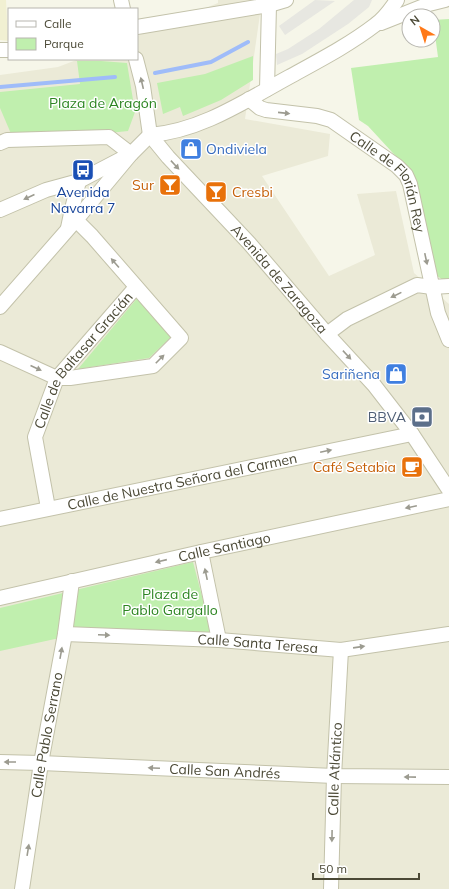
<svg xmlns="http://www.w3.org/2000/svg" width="449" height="889" viewBox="0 0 449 889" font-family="Mulish,sans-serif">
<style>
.residential{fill:#ebead7}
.education{fill:#f1f0d2}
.green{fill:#c0efae}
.parking{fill:#e7e7e1}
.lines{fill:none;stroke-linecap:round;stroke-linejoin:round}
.stream{stroke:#9fbcf9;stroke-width:4}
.minor-casing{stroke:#c3c2aa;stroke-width:16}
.minor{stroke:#fff;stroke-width:14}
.oneway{fill:#9c9b90}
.labels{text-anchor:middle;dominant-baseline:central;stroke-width:3;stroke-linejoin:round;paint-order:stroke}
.park-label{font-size:14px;fill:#2c8521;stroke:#fff}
.shop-label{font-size:14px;fill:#366cbe;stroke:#fff;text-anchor:start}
.street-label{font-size:14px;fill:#4b4936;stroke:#fff}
.food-label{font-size:14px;fill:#c56008;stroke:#fff;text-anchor:end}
.transit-label{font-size:14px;fill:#164399;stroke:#fff}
.service-label{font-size:14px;fill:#4e5e75;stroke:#fff;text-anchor:end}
</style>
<rect width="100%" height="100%" fill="#f6f6e9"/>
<path class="residential" d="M218,0H262L245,119L330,134L328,156L262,176L329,276L375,255L357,194L396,191L414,273L449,304V889H0V75L58,67L79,59H137V36L218,3Z"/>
<path class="education" d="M0,0H6L8,41L0,40Z"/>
<path class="green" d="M449,19V282L443,280L437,276L414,176L368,126L359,120L351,68L438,57L433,20Z
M253,56V80L221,100L183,116L180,107L163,114L157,83L205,74Z
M77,61H101L127,63L135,112L128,131L109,133L12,136L0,108V92L80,84Z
M139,296L174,334L149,358L78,369Z
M193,562L212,634L55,639L0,651V608Z"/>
<path class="parking" d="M315,0L335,1L285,35L279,26Z
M354,0H372L369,7L348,24L302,54L277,65L276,54L288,49L319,29Z"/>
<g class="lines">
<path class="stream" d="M155,73L211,62L248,42
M0,87L115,77"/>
<g class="minor-casing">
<g id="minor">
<path d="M121,0L123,9"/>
<path d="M381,23L429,4L445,0"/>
<path d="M137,27L269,5L286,0"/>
<path d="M0,50H9"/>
<path id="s1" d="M136,59L143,86L150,135L168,157L249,243L327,334L374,385L412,434L449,490"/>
<path d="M267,89L269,5"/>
<path id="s2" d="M249,99L260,108L266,110L317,116L331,120L397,166L406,175L410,184L438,313L449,340"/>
<path d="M150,135C201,131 245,101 289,77C318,61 349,45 375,25C384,19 391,9 397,0"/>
<path d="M0,143L7,140L109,137L131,154"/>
<path d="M0,210L46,190L79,181L125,157"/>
<path d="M68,228L72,209L79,181"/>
<path d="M0,307L76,220L131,154L150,135"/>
<path d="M327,334L347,319L417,285L432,287L449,286"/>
<path d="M0,352L57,378H70L153,366L181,338L92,236L76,220"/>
<path id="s3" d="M48,508L35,437L57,378L136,287"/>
<path id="s4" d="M0,519L412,434"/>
<path d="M201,552L219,640"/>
<path id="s5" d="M0,598L201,552L449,499"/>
<path id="s6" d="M65,634L219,640L341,650L449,634"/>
<path id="s7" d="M0,762L41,763L334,776L449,777"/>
<path id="s8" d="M22,889L41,763L65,634L72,581"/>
<path id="s9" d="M331,889L334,776L341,650"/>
</g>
</g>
<use href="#minor" class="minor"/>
</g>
<defs><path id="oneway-solid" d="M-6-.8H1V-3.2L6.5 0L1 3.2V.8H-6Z"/></defs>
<g class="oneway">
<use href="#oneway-solid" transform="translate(142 83) rotate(-103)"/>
<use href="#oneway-solid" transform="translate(284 113) rotate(6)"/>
<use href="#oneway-solid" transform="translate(175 165) rotate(47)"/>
<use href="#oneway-solid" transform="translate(29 197) rotate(156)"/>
<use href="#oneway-solid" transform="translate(426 259) rotate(78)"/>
<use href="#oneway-solid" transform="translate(115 263) rotate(-131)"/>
<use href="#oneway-solid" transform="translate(396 295) rotate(154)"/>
<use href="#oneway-solid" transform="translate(347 355) rotate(47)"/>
<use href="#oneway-solid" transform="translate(160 359) rotate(-45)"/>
<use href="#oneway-solid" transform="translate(36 368) rotate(24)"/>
<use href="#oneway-solid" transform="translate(326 451) rotate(-12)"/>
<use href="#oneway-solid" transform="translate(411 507) rotate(168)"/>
<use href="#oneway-solid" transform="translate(161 561) rotate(167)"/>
<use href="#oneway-solid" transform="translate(206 574) rotate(-102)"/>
<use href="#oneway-solid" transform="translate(104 635) rotate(2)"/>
<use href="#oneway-solid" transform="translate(359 647) rotate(-8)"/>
<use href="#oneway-solid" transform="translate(61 653) rotate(-80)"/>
<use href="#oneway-solid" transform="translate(10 762) rotate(-180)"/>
<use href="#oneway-solid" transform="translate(154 768) rotate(-177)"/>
<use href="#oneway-solid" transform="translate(410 777) rotate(-179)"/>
<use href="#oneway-solid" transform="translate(332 836) rotate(91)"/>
<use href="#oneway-solid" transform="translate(28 850) rotate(-81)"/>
</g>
<defs>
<g id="shop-square" transform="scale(1.15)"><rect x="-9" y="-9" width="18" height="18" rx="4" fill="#3f7fe0" stroke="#fff"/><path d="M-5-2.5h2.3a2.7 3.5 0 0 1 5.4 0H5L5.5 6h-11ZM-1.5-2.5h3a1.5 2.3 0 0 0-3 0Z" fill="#fff"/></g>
<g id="bus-square" transform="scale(1.15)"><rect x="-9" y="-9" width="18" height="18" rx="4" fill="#1a4fb4" stroke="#fff"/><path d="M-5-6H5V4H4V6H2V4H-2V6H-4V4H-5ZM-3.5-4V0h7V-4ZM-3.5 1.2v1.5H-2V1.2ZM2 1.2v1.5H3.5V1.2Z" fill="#fff"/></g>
<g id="bar-square" transform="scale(1.15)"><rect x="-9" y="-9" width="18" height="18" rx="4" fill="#e8710a" stroke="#fff"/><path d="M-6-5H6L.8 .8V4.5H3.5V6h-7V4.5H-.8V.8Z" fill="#fff"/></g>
<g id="bank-square" transform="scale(1.15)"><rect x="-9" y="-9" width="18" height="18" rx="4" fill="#5c6f8a" stroke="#fff"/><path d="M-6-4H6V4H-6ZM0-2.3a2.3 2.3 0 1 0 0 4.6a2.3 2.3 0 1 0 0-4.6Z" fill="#fff"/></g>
<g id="cafe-square" transform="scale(1.15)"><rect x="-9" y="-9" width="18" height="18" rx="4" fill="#e8710a" stroke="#fff"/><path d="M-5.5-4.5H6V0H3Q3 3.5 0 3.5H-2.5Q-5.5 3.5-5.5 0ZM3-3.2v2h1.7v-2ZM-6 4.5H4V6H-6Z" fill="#fff"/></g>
</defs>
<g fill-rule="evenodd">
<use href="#shop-square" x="191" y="149"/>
<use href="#bus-square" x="83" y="170"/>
<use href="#bar-square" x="170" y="185"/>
<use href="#bar-square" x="216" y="192"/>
<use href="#shop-square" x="396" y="374"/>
<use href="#bank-square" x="422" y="417"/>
<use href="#cafe-square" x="412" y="467"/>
</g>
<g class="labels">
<g class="park-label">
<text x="103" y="103">Plaza de Aragón</text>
<text x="170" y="594">Plaza de<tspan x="170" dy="16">Pablo Gargallo</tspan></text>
</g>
<g class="shop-label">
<text x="206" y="149">Ondiviela</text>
<text x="380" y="374" text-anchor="end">Sariñena</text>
</g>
<g class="street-label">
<text stroke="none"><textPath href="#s2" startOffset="175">Calle de Florián Rey</textPath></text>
<text stroke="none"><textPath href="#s1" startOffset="271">Avenida de Zaragoza</textPath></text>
<text stroke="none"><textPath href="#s3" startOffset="164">Calle de Baltasar Gracián</textPath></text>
<text stroke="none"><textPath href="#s4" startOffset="186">Calle de Nuestra Señora del Carmen</textPath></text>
<text stroke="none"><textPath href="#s5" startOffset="230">Calle Santiago</textPath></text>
<text stroke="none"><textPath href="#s6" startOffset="193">Calle Santa Teresa</textPath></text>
<text stroke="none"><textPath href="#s8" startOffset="156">Calle Pablo Serrano</textPath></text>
<text stroke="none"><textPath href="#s9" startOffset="120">Calle Atlántico</textPath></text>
<text stroke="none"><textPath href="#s7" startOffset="225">Calle San Andrés</textPath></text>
</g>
<g class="food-label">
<text x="154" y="185">Sur</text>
<text x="232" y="192" text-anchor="start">Cresbi</text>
<text x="396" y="467">Café Setabia</text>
</g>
<g class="transit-label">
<text x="83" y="192">Avenida<tspan x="83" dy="16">Navarra 7</tspan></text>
</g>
<g class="service-label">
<text x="406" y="417">BBVA</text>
</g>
</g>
<rect x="8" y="8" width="130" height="52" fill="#ffffff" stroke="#b7b6af"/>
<rect x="16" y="21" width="20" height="6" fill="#ffffff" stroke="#b7b6af"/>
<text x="44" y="28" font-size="12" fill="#4b4936">Calle</text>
<rect x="16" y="38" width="20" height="12" fill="#c0efae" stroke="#b7b6af"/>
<text x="44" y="48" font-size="12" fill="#4b4936">Parque</text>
<g transform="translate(421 28) rotate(321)"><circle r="19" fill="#ffffff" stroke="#b7b6af"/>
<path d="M0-3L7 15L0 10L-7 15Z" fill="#ff7918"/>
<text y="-6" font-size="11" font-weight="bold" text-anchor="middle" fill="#4b4936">N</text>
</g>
<path d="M313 873v6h106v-6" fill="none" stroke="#4b4936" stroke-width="2"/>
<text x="319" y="873" font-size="12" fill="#4b4936" stroke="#ffffff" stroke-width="3" paint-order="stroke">50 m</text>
</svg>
